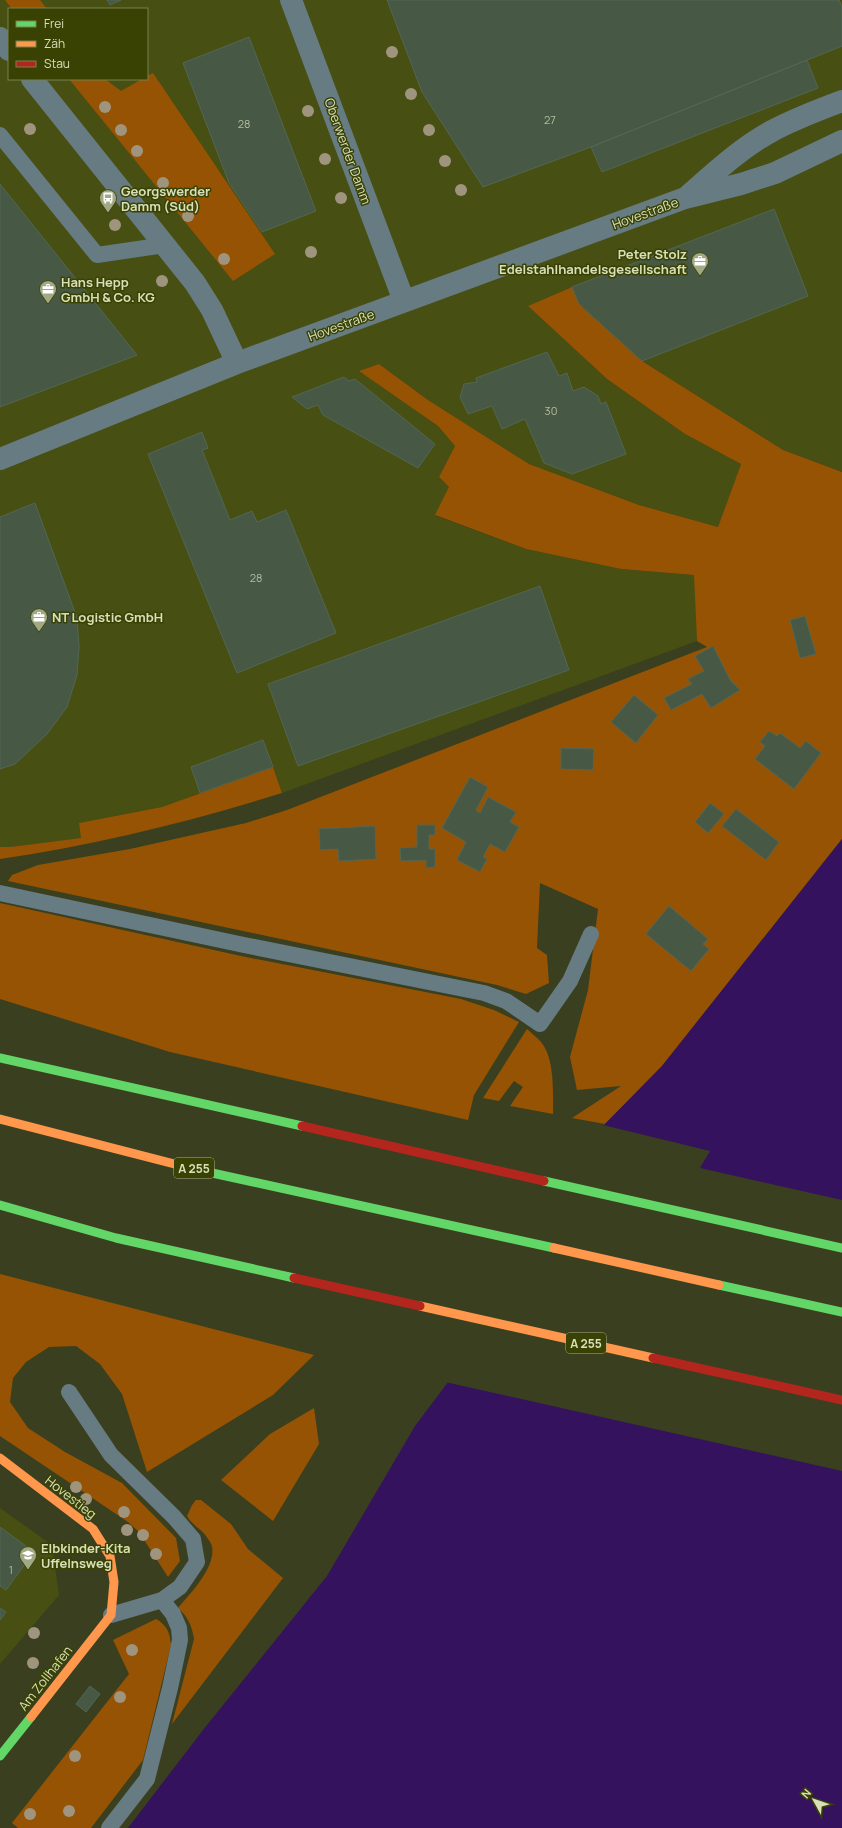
<svg xmlns="http://www.w3.org/2000/svg" width="842" height="1828" viewBox="0 0 842 1828" font-family="Manrope,sans-serif">
<style>
.built{fill:#474f12;fill-rule:evenodd}
.green{fill:#965304}
.water{fill:#35125e}
.pier{fill:#3a3f1f}
.building{fill:#475844;stroke:#526755}
.lines{fill:none;stroke-linecap:round;stroke-linejoin:round}
.lane{stroke:#677b82;stroke-width:16}
.street{stroke:#677b82;stroke-width:22}
.fast{stroke:#63d668;stroke-width:9}
.slow{stroke:#ff974d;stroke-width:9}
.jam{stroke:#b3261e;stroke-width:9}
.tree{fill:#9f947d}
.labels{text-anchor:middle;dominant-baseline:central;stroke-width:3;stroke-linejoin:round;paint-order:stroke}
.number-label{font-size:11px;fill:#b4be9d}
.shield{fill:#394103;stroke:#a8b084;stroke-width:1}
.shield-label{font-size:12px;font-weight:bold;fill:#d8e0bb}
.street-label{font-size:13px;fill:#d8e0bb;stroke:#394103}
.poi-label{font-size:13px;font-weight:bold;fill:#d8e0bb;stroke:#394103;text-anchor:start}
</style>
<rect width="100%" height="100%" fill="#3a3f1f"/>
<path class="built" d="M0,0H842V472L783,450L642,361L579,304L572,287L528,306L607,379L685,434L741,464L718,527L639,505L529,464L428,400L379,364L360,371L438,426L455,446L439,477L449,487L436,516L526,549L621,569L695,575L697,641L282,793L273,767L162,807L79,823L82,838L10,847H0ZM9,9H147V79H9Z
M0,1508L52,1545L59,1595L0,1664Z"/>
<path class="green" d="M5,0H40L47,9H12Z
M153,73L275,254L233,281L69,79H105L121,91L142,79H147V76Z
M572,287L579,304L642,361L783,450L842,472V839L662,1066L605,1124L572,1118L621,1086L577,1090L570,1057L588,990L598,909L540,883L537,948L547,955L549,983L526,994L497,985L8,881L12,875L38,865L130,849L246,823L287,810L707,647L697,641L694,575L621,569L526,549L435,515L449,487L439,477L455,446L438,426L359,371L379,364L428,400L529,464L639,505L718,527L741,464L685,434L607,379L528,306Z
M273,767L282,793C190,822 95,845 0,859V847H10L81,838L79,823L162,807Z
M0,903L241,956L461,999L494,1010L519,1022L474,1095L468,1120L170,1052L0,999Z
M527,1029C531,1033 537,1037 541,1042C555,1058 553,1094 553,1114L510,1106L523,1087L514,1081L499,1101L483,1098Z
M0,1274L314,1355L273,1395L147,1472L122,1394L100,1364L76,1346L49,1347L26,1362L13,1378L10,1402L28,1428L65,1452L122,1483L176,1538L180,1561L168,1577L139,1532L128,1522L0,1436Z
M314,1408L319,1444L273,1521L221,1480L270,1434Z
M196,1500H201L231,1524L248,1549L283,1578L172,1724L194,1639C192,1626 188,1617 178,1608C190,1594 216,1567 212,1547C212,1544 208,1539 206,1536C201,1529 192,1525 187,1516L192,1505Z
M156,1619C167,1625 170,1633 171,1645L143,1760L91,1828H18L12,1823L129,1674L113,1640Z"/>
<path class="water" d="M842,839V1828H128L203,1730L327,1576L415,1426L540,1260L605,1124L662,1066Z"/>
<path class="pier" d="M603,1125L710,1151L700,1168L842,1200V1471L445,1382L539,1259Z"/>
<path class="building" d="M107,0H121L110,5Z
M387,0H839L842,7V46L591,147L483,187L422,92Z
M249,37L316,211L262,232L229,183L183,63Z
M807,60L818,88L602,172L591,147Z
M0,184L137,355L0,407Z
M774,209L808,296L642,361L579,304L572,287Z
M547,352L559,376L567,373L573,391L584,387L598,396L601,404L606,402L626,454L572,474L544,463L525,419L502,429L492,406L468,414L460,397L464,384L477,382L476,378Z
M344,377L349,381L355,379L435,444L418,468L323,415L318,405L307,409L292,397Z
M202,432L208,448L202,450L230,520L252,511L257,522L286,510L336,633L237,673L148,454Z
M35,503L77,618L79,647L77,675L67,707L47,734L15,764L0,769V517Z
M540,586L569,670L298,766L268,684Z
M805,616L816,654L800,658L790,620Z
M713,646L730,680L740,690L711,708L702,694L671,710L664,698L692,684L688,679L704,671L695,656Z
M634,695L658,715L636,743L611,722Z
M769,731L777,736L780,733L800,748L806,741L821,753L794,789L755,759L765,746L760,742Z
M263,740L273,767L200,793L191,767Z
M561,748L594,749L593,770L561,769Z
M470,777L488,787L476,810L480,813L488,797L516,812L510,822L519,827L505,852L490,844L483,857L487,859L480,872L457,860L466,842L442,828Z
M710,803L724,814L708,833L695,822Z
M736,809L779,842L766,860L722,826Z
M417,825H435V835H429V849H435V867L426,868V860L401,861L400,848L417,847Z
M375,826L376,859L339,861L338,849L320,850L319,829Z
M669,906L708,939L703,944L709,949L691,971L646,934Z
M0,1527L34,1552L6,1590L0,1586Z
M0,1608L6,1612L0,1620Z
M90,1686L100,1694L86,1712L76,1704Z"/>
<g class="lines">
<path class="lane" d="M0,135L97,255L165,245
M0,893L244,945L484,993L506,1001L540,1024L570,981L591,934
M69,1392L111,1455L174,1517L193,1539L197,1562L180,1587L162,1600L111,1615
M109,1828L147,1779L170,1688L180,1640L179,1628L173,1614L162,1600"/>
<path class="street" d="M291,0L404,301
M0,38L9,50
M32,79L195,283L212,310L237,363
M689,195C715,172 741,148 772,131C794,119 818,110 842,101
M0,459L237,363L685,198L741,184L775,173L842,141"/>
<path class="fast" d="M0,1058L302,1126
M194,1169L554,1248
M544,1181L842,1248
M0,1205L116,1238L294,1278
M719,1285L842,1312
M0,1756L31,1717"/>
<path class="slow" d="M0,1119L194,1169
M554,1248L719,1285
M420,1306L653,1358
M0,1458L93,1529L110,1556L114,1582L111,1615L31,1717"/>
<path class="jam" d="M302,1126L544,1181
M294,1278L420,1306
M653,1358L842,1400"/>
</g>
<g class="tree">
<circle cx="392" cy="52" r="6"/>
<circle cx="411" cy="94" r="6"/>
<circle cx="105" cy="107" r="6"/>
<circle cx="308" cy="111" r="6"/>
<circle cx="30" cy="129" r="6"/>
<circle cx="121" cy="130" r="6"/>
<circle cx="429" cy="130" r="6"/>
<circle cx="137" cy="151" r="6"/>
<circle cx="325" cy="159" r="6"/>
<circle cx="445" cy="161" r="6"/>
<circle cx="163" cy="183" r="6"/>
<circle cx="461" cy="190" r="6"/>
<circle cx="341" cy="198" r="6"/>
<circle cx="188" cy="216" r="6"/>
<circle cx="115" cy="225" r="6"/>
<circle cx="311" cy="252" r="6"/>
<circle cx="224" cy="259" r="6"/>
<circle cx="162" cy="281" r="6"/>
<circle cx="76" cy="1487" r="6"/>
<circle cx="86" cy="1499" r="6"/>
<circle cx="124" cy="1512" r="6"/>
<circle cx="127" cy="1530" r="6"/>
<circle cx="143" cy="1535" r="6"/>
<circle cx="156" cy="1554" r="6"/>
<circle cx="34" cy="1633" r="6"/>
<circle cx="132" cy="1650" r="6"/>
<circle cx="33" cy="1663" r="6"/>
<circle cx="120" cy="1697" r="6"/>
<circle cx="75" cy="1756" r="6"/>
<circle cx="69" cy="1811" r="6"/>
<circle cx="30" cy="1814" r="6"/>
</g>
<defs>
<g id="bus-pin" transform="scale(0.9)"><path d="M0 17L-7.5 6A9.5 9.5 0 1 1 7.5 6Z" fill="#a1a884" stroke="#394103"/><path d="M-5-6H5V4H4V6H2V4H-2V6H-4V4H-5ZM-3.5-4V0h7V-4ZM-3.5 1.2v1.5H-2V1.2ZM2 1.2v1.5H3.5V1.2Z" fill="#fff"/></g>
<g id="office-pin" transform="scale(0.9)"><path d="M0 17L-7.5 6A9.5 9.5 0 1 1 7.5 6Z" fill="#a1a884" stroke="#394103"/><path d="M-6-3h4V-5.5h4V-3h4V5H-6ZM-1-4.5V-3h2v-1.5ZM-6 0V1H6V0Z" fill="#fff"/></g>
<g id="school-pin" transform="scale(0.9)"><path d="M0 17L-7.5 6A9.5 9.5 0 1 1 7.5 6Z" fill="#a1a884" stroke="#394103"/><path d="M0-5L7-2L0 1L-7-2ZM-4 1L0 2.5L4 1V4Q0 6-4 4Z" fill="#fff"/></g>
</defs>
<g fill-rule="evenodd">
<use href="#bus-pin" x="108" y="198"/>
<use href="#office-pin" x="700" y="261"/>
<use href="#office-pin" x="48" y="289"/>
<use href="#office-pin" x="39" y="617"/>
<use href="#school-pin" x="28" y="1555"/>
</g>
<g class="labels">
<g class="number-label">
<text x="550" y="119">27</text>
<text x="244" y="123">28</text>
<text x="551" y="410">30</text>
<text x="256" y="577">28</text>
<text x="11" y="1569">1</text>
</g>
<g class="shield">
<rect x="174" y="1158" width="40" height="20" rx="3"/>
<rect x="566" y="1333" width="40" height="20" rx="3"/>
</g>
<g class="shield-label">
<text x="194" y="1168">A 255</text>
<text x="586" y="1343">A 255</text>
</g>
<g class="street-label">
<text transform="translate(348 151) rotate(70)">Oberwerder Damm</text>
<text transform="translate(645 213) rotate(-20)">Hovestraße</text>
<text transform="translate(341 325) rotate(-20)">Hovestraße</text>
<text transform="translate(71 1497) rotate(38)">Hovestieg</text>
<text transform="translate(45 1678) rotate(-52)">Am Zollhafen</text>
</g>
<g class="poi-label">
<text x="121" y="191">Georgswerder<tspan x="121" dy="15">Damm (Süd)</tspan></text>
<text x="687" y="254" text-anchor="end">Peter Stolz<tspan x="687" dy="15">Edelstahlhandelsgesellschaft</tspan></text>
<text x="61" y="282">Hans Hepp<tspan x="61" dy="15">GmbH &amp; Co. KG</tspan></text>
<text x="52" y="617">NT Logistic GmbH</text>
<text x="41" y="1548">Elbkinder-Kita<tspan x="41" dy="15">Uffelnsweg</tspan></text>
</g>
</g>
<rect x="8" y="8" width="140" height="72" fill="#394103" stroke="#79814d"/>
<rect x="16" y="21" width="20" height="6" fill="#63d668" stroke="#79814d"/>
<text x="44" y="28" font-size="12" fill="#d8e0bb">Frei</text>
<rect x="16" y="41" width="20" height="6" fill="#ff974d" stroke="#79814d"/>
<text x="44" y="48" font-size="12" fill="#d8e0bb">Zäh</text>
<rect x="16" y="61" width="20" height="6" fill="#b3261e" stroke="#79814d"/>
<text x="44" y="68" font-size="12" fill="#d8e0bb">Stau</text>
<g transform="translate(814 1800) rotate(310)" stroke="#394103" stroke-width="3" paint-order="stroke">
<path d="M0-3L7 15L0 10L-7 15Z" fill="#d8e0bb"/>
<text y="-6" font-size="11" font-weight="bold" text-anchor="middle" fill="#d8e0bb">N</text>
</g>
</svg>
